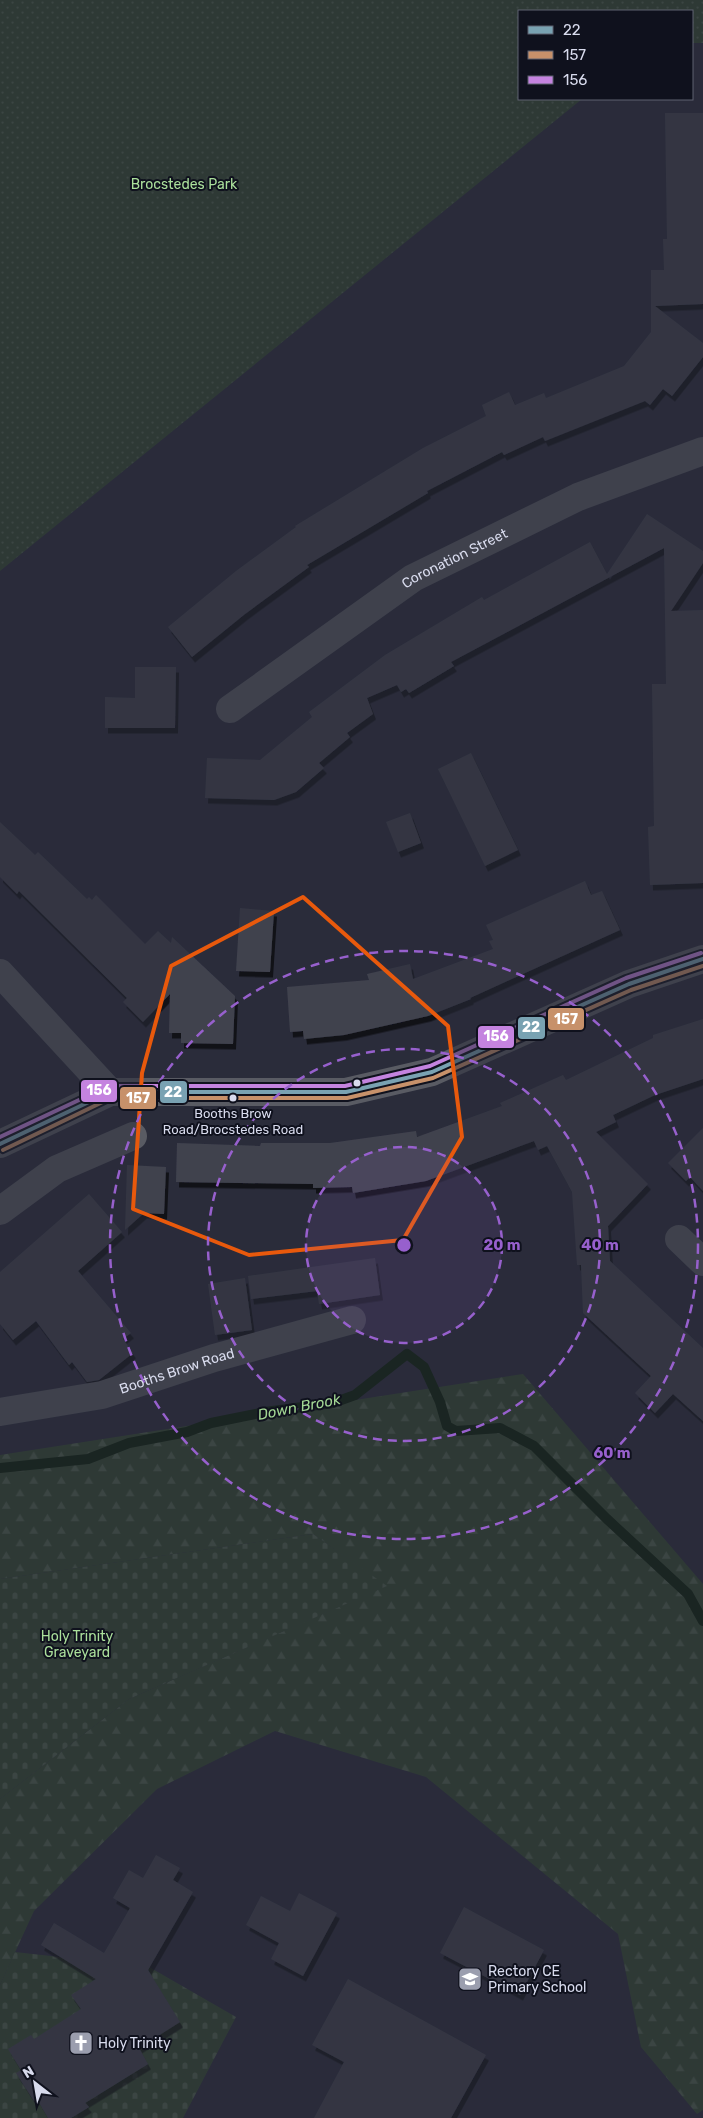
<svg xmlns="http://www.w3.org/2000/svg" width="703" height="2118" viewBox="0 0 703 2118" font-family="Rubik,sans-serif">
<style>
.forest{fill:url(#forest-firs)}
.cemetery{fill:url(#cemetery-stones)}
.park{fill:url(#park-dots)}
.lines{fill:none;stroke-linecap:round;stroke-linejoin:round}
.stream{stroke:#081d06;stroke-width:10}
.building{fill:#40424e;filter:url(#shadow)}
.minor{stroke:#595b63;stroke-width:28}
.bus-1-casing{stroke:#0f111d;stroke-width:8}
.bus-2-casing{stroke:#0f111d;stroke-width:8}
.bus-3-casing{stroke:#0f111d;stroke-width:8}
.bus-1{stroke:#79a2b2;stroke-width:4}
.bus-2{stroke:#c7916a;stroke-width:4}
.bus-3{stroke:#c483df;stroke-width:4}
.marked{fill:none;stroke:#e8590c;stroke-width:4;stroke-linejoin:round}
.ring{fill:none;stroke:#9760cd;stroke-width:2.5;stroke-dasharray:9 6}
.bus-dot{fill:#d8dbed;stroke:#0f111d;stroke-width:2}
.labels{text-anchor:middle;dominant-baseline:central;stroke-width:4;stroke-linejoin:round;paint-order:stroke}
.bus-label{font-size:13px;fill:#d8dbed;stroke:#0f111d}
.park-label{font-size:14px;fill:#aadf9b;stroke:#0f111d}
.street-label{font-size:14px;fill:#d8dbed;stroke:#0f111d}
.poi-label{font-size:14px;fill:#d8dbed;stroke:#0f111d;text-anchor:start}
.water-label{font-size:15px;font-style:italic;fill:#a2d693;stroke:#0f111d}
.centre{fill:#9760cd;stroke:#0f111d;stroke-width:2.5}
.ring-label{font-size:15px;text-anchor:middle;font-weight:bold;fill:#9760cd;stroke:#0f111d;stroke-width:4;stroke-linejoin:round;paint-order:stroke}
.line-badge{stroke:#0f111d;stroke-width:2}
.badge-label{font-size:14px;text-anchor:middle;font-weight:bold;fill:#fff}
</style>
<defs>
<pattern id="forest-firs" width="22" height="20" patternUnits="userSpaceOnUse" patternTransform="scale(1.25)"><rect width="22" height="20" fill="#344b30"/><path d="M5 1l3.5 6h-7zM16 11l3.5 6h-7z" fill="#51644e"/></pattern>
<pattern id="cemetery-stones" width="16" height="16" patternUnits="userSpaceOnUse" patternTransform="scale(1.25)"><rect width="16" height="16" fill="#344b30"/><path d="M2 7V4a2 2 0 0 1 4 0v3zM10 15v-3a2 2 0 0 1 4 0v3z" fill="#51644e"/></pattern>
<pattern id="park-dots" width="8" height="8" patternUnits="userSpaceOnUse" patternTransform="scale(1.25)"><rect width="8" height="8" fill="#344b30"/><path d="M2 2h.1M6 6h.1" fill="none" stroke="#51644e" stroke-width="1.8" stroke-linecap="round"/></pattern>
<filter id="shadow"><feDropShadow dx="3" dy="5.5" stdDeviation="0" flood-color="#0009"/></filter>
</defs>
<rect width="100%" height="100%" fill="#2a2c3a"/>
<path class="forest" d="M523,1374L703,1584V2110L697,2114L641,2047L618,1934L426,1777L275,1731L157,1789L34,1911L0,1985V1799L129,1699L386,1586L313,1534L0,1579V1455Z"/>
<path class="cemetery" d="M313,1534L387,1586L129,1699L0,1799V1579Z
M15,1952L95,1961L137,1960L236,2017L183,2118H0V1985Z"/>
<path class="park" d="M0,0H703V43H692V11H519V99H582L0,571Z"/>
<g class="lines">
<path class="stream" d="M0,1468L88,1459L129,1443L187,1432L211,1423L265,1412L333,1403L355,1395L407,1354L424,1367L440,1402L447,1426L456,1431L500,1428L534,1446L607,1519L688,1594L703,1621"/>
</g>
<path class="building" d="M665,113H703V304L655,306L703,343V357L672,396L663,389L650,405L645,401L545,441L543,437L504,455L502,452L427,491L428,493L307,565L309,567L245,614L192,657L168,627L236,571L296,527L295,526L423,448L486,416L482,405L509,392L515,405L544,393L546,398L624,366L651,332V270H664L663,239H667Z
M647,514L703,551V563L671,611L703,610V883L650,885L648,827L654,826L652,684H666L664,548L451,662L454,666L409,693L406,689L401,692L397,685L367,698L373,714L347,733L350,737L319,763L324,768L296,792L274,800L205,798L207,758L260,760L312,717L309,712L385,655L482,597L484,600L590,542L607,574Z
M135,667H176L175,728H105V697L135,698Z
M471,753L518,850L485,866L438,769Z
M410,813L421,843L398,852L386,822Z
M0,822L35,855L38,852L87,899L89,897L92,900L96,895L145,944L158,931L171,943L172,937L235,996L233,1044L181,1043V1033H169L170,994L143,1022L123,1002L127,998L19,891L17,894L0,877Z
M585,881L591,895L602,891L620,930L470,998L471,999L428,1016L344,1035L304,1039L303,1031L290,1032L287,987L369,980L367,974L410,964L413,979L493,949L489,941L493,940L486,925Z
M240,908L274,911L270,972L236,971Z
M703,1019V1079L655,1095L613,1115L616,1122L596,1132L648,1184L608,1226L610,1261L703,1348V1421L673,1394L655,1413L635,1393L651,1376L583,1313L581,1265H577L572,1192L547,1146L538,1150L534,1141L426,1181L353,1193L352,1187L313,1188V1184L176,1182L177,1143L260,1146L261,1143H330L416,1131L417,1137L502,1106L500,1103L563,1075L566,1080L653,1038V1035Z
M703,1128V1191L690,1177L686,1181L668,1163Z
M127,1165L166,1167L164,1214L144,1213L125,1230Z
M89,1194L122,1232L78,1271L131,1333L123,1339L133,1353L99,1380L87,1382L72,1362L69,1365L36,1321L13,1340L0,1324V1272Z
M375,1258L380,1295L319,1304L317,1291L251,1299L248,1276Z
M245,1278L252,1330L215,1335L208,1284Z
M156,1855L180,1868L173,1880L193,1892L148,1970L180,2022L139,2048L148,2064L85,2103L89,2107L71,2118H48L37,2099L34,2101L16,2073L21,2070L8,2049L31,2035L34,2039L81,2009L71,1995L96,1979L41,1945L54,1923L104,1953L130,1908L113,1898L129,1870L143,1878Z
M299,1893L337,1913L303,1976L271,1959L279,1943L246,1925L261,1896L290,1911Z
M464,1907L544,1950L520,1995L440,1953Z
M348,1979L486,2055L451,2118H314L344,2062L312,2045Z"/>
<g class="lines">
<g class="minor">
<path id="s1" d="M230,709L413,578L578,497L703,451"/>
<path d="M0,973L110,1092"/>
<path d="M0,1144L110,1092H346L432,1072L629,984L703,959"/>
<path d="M0,1211L57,1169L133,1136"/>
<path d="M679,1239L703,1262"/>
<path id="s2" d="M0,1412L102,1395L214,1358L352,1320"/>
</g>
<g class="bus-1-casing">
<path id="bus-1" d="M0,1144L110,1092H346L432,1072L629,984L703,959"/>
</g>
<g class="bus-2-casing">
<path id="bus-2" d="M3,1150L111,1098H347L433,1078L631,990L703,966"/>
</g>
<g class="bus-3-casing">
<path id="bus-3" d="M0,1137L109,1086H345L430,1066L626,978L701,953"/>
</g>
<use href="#bus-1" class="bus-1"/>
<use href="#bus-2" class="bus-2"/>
<use href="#bus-3" class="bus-3"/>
</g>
<path d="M0 0H703V2118H0ZM303,897L448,1026L462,1137L403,1240L249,1255L133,1209L142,1073L171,966Z" fill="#2a2c3a" fill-opacity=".55" fill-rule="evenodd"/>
<path class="marked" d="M303,897L448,1026L462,1137L403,1240L249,1255L133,1209L142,1073L171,966Z"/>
<circle cx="404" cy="1245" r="98" fill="#9760cd" fill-opacity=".12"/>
<g class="ring">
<circle cx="404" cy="1245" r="98"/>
<circle cx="404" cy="1245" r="196"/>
<circle cx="404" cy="1245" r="294"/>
</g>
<defs>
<g id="school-square" transform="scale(1.25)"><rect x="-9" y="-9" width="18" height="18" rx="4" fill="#9b9eae" stroke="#0f111d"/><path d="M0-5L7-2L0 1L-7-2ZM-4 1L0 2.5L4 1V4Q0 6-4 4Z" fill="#fff"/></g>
<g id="church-square" transform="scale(1.25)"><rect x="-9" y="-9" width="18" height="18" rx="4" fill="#9b9eae" stroke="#0f111d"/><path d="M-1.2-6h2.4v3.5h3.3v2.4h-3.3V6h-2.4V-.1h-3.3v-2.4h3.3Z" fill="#fff"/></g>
</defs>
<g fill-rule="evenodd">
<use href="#school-square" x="470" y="1979"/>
<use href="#church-square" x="81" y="2043"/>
</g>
<g class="bus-dot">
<circle cx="357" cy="1083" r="4.5"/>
<circle cx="233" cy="1098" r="4.5"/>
</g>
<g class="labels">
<g class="bus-label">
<text x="233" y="1113">Booths Brow<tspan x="233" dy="16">Road/Brocstedes Road</tspan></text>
</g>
<g class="park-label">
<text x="184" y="184">Brocstedes Park</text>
<text x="77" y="1636">Holy Trinity<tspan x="77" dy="16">Graveyard</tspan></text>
</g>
<g class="street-label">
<text stroke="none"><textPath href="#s1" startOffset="271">Coronation Street</textPath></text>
<text stroke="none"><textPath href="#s2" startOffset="182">Booths Brow Road</textPath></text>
</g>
<g class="poi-label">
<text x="488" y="1971">Rectory CE<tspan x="488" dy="16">Primary School</tspan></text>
<text x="98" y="2043">Holy Trinity</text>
</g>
<g class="water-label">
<text transform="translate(299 1407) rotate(-11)">Down Brook</text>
</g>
</g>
<circle cx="404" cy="1245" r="8" class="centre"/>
<g class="ring-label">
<text x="502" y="1250">20 m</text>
<text x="600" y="1250">40 m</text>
<text x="612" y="1458">60 m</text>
</g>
<g class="line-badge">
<rect x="547" y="1007" width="38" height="24" rx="5" fill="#c7916a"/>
<rect x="517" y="1016" width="29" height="24" rx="5" fill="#79a2b2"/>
<rect x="477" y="1025" width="38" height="24" rx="5" fill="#c483df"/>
<rect x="80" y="1079" width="38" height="24" rx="5" fill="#c483df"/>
<rect x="159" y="1080" width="29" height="24" rx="5" fill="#79a2b2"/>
<rect x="119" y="1086" width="38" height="24" rx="5" fill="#c7916a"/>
</g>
<g class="badge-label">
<text x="566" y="1024">157</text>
<text x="531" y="1032">22</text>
<text x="496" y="1041">156</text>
<text x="99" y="1095">156</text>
<text x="173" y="1097">22</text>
<text x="138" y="1103">157</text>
</g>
<rect x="518" y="10" width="175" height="90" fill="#0f111d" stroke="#5f6270"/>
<rect x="528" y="26" width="25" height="8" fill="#79a2b2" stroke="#5f6270"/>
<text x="563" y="35" font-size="15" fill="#d8dbed">22</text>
<rect x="528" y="51" width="25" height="8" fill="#c7916a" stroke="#5f6270"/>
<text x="563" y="60" font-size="15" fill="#d8dbed">157</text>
<rect x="528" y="76" width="25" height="8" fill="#c483df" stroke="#5f6270"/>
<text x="563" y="85" font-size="15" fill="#d8dbed">156</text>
<g transform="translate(35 2083) rotate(329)" stroke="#0f111d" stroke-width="4" paint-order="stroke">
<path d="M0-4L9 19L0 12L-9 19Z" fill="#d8dbed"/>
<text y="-8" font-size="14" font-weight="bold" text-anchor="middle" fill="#d8dbed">N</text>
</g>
</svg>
